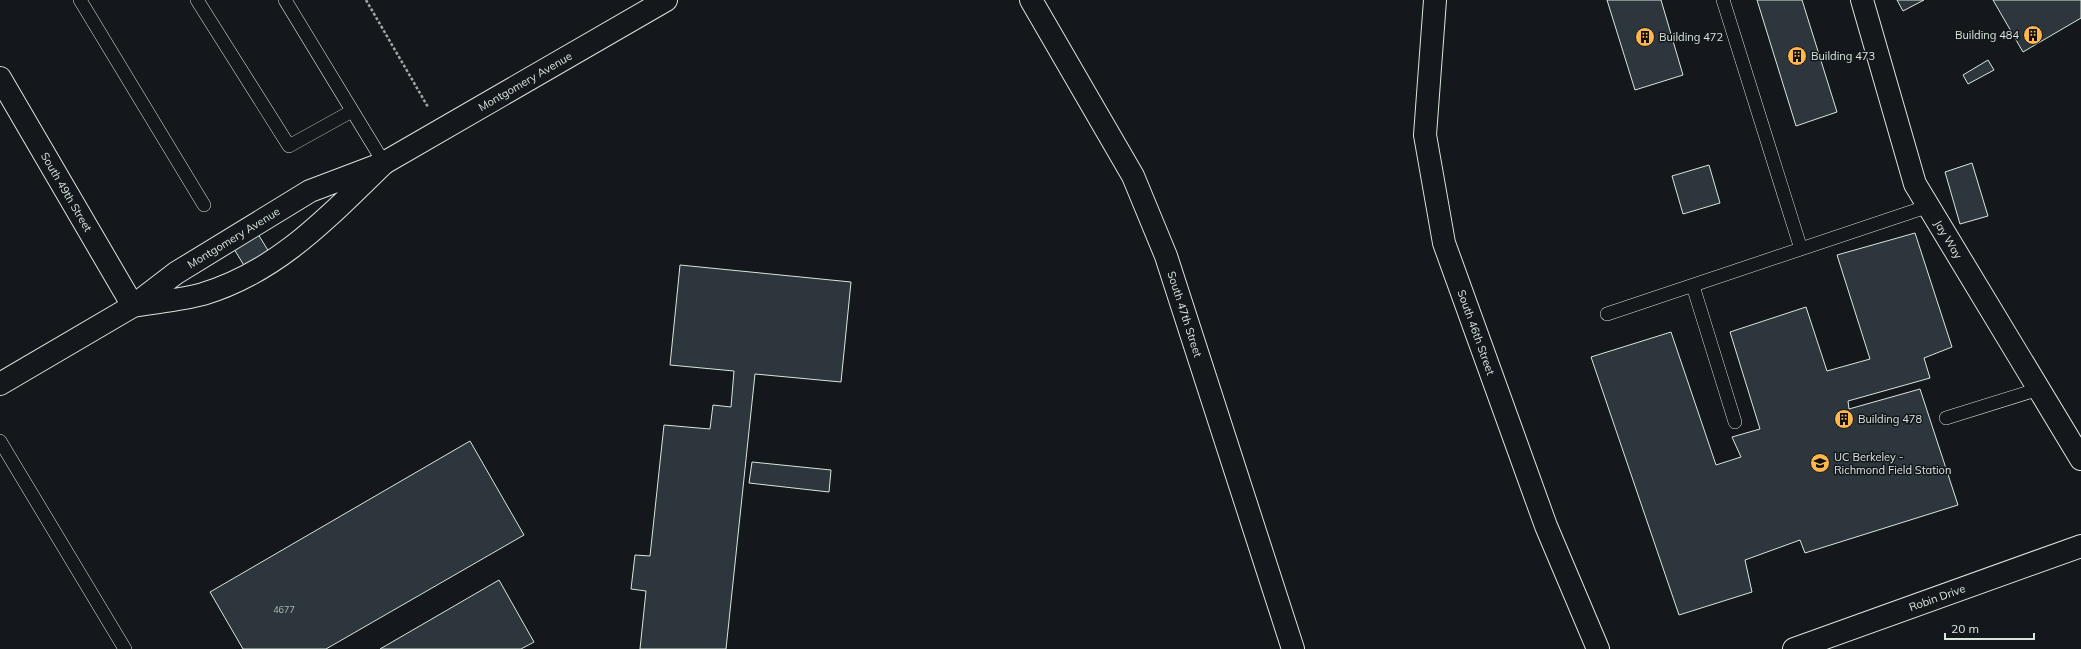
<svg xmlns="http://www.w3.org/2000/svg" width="2081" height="649" viewBox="0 0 2081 649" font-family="Mulish,sans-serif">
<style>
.building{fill:#2c363c;stroke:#d8e6dc}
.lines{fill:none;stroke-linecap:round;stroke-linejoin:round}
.service-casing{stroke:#d8e6dc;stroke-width:14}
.minor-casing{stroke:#d8e6dc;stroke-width:24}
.path{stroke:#9da8a2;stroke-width:2.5;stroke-dasharray:3 2;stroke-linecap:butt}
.service{stroke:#14181c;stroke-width:13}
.minor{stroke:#14181c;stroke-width:22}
.labels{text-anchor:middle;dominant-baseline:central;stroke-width:3;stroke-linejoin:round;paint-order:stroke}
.number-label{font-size:9px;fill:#adbab4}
.poi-label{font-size:11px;fill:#d8e6dc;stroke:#14181c;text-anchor:start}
.street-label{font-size:11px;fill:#d8e6dc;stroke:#14181c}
</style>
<rect width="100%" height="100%" fill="#14181c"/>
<path class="building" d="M1607,0H1661L1683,75L1635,90Z
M1757,0H1802L1837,112L1796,126Z
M1897,0H1924L1903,11Z
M1993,0H2081V18L2023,52Z
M1988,60L1994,70L1968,84L1963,75Z
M1972,163L1988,216L1960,224L1945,172Z
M1709,165L1720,203L1683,214L1672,176Z
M1915,233L1952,347L1924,358L1930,378L1848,401L1849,409L1920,389L1958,505L1805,553L1800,540L1745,560L1752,592L1679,615L1591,357L1671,332L1716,465L1741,457L1732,437L1760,429L1730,332L1806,307L1827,371L1870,359L1837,255Z
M258,234L269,252L245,267L234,249Z
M680,265L851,282L841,382L755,374L726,649H640L646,591L631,589L635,555L650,556L664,425L710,429L713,405L731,407L734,371L670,365Z
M470,441L524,535L326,649H243L210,592Z
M752,462L831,470L829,492L749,483Z
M499,580L534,642L521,649H380Z"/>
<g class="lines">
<g class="service-casing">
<path id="service" d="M80,0L204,205
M197,0L289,146L352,111
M285,0L384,163
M1723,0L1801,249
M1693,286L1735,422
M1607,314L1929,206
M1946,418L2039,389
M0,441L125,649"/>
</g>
<g class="minor-casing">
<g id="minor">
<path id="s1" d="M1031,0L1133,176L1166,256L1293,649"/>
<path id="s2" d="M1435,0L1425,135L1444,243L1546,526L1598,649"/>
<path id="s3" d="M1862,0L1915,184L2081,459"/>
<path id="s4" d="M0,78L133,306"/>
<path id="s5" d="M384,163L666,0"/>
<path id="s6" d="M0,384L133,306L176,273L310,191L384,163C329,216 279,271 203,294C181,300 156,302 133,306"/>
<path id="s7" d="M1794,649L2081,546"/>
</g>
</g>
<path class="path" d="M366,0L428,107"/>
<use href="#service" class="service"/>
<use href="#minor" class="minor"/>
</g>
<defs>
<g id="building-disc" transform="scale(1)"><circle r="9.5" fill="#ffb74d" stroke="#14181c"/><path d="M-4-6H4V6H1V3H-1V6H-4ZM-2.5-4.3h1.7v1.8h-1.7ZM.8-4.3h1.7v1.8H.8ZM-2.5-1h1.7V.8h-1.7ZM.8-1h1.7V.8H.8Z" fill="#111"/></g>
<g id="university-disc" transform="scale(1)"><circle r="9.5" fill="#ffb74d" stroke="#14181c"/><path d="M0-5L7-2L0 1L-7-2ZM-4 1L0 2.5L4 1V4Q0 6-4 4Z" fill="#111"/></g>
</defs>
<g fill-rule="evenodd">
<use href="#building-disc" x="2033" y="35"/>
<use href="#building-disc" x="1645" y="37"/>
<use href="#building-disc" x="1797" y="56"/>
<use href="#building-disc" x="1844" y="419"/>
<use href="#university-disc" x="1820" y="463"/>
</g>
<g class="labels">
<g class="number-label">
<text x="284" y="609">4677</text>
</g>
<g class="poi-label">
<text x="2019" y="35" text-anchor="end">Building 484</text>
<text x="1659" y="37">Building 472</text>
<text x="1811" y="56">Building 473</text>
<text x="1858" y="419">Building 478</text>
<text x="1834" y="457">UC Berkeley -<tspan x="1834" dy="13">Richmond Field Station</tspan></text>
</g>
<g class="street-label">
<text stroke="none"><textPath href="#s5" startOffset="163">Montgomery Avenue</textPath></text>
<text stroke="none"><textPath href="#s4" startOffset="132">South 49th Street</textPath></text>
<text stroke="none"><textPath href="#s6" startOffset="276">Montgomery Avenue</textPath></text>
<text stroke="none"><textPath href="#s3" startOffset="256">Jay Way</textPath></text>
<text stroke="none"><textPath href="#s1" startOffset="351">South 47th Street</textPath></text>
<text stroke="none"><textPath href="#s2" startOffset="340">South 46th Street</textPath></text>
<text stroke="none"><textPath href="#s7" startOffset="152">Robin Drive</textPath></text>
</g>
</g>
<path d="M1945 633v6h89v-6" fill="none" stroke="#d8e6dc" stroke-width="2"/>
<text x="1951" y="633" font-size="12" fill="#d8e6dc" stroke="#14181c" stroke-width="3" paint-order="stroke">20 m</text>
</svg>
